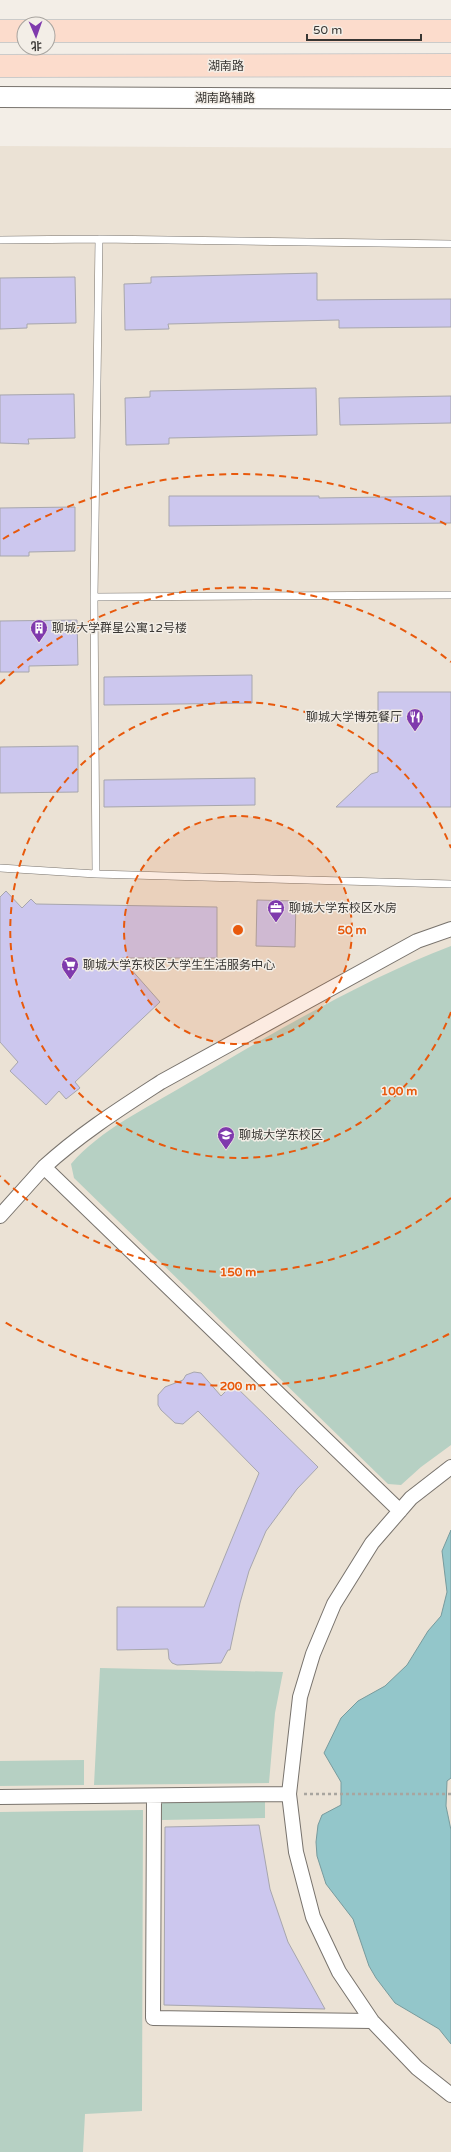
<svg xmlns="http://www.w3.org/2000/svg" width="451" height="2152" viewBox="0 0 451 2152" font-family="'Varela Round','Noto Sans SC',sans-serif">
<style>
.built{fill:#ebe2d5}
.green{fill:#b6d0c3}
.water{fill:#93c6ca;stroke:#789b9d}
.building{fill:#ccc7ee;stroke:#a7a6ad}
.lines{fill:none;stroke-linecap:round;stroke-linejoin:round}
.lane-casing{stroke:#78736d;stroke-width:8}
.street-casing{stroke:#78736d;stroke-width:16}
.secondary-casing{stroke:#78736d;stroke-width:22}
.primary-casing{stroke:#cbcbca;stroke-width:24}
.path{stroke:#a8a59f;stroke-width:2.5;stroke-dasharray:3 3;stroke-linecap:butt}
.lane{stroke:#fff;stroke-width:7}
.street{stroke:#fff;stroke-width:14}
.secondary{stroke:#fff;stroke-width:20}
.primary{stroke:#fcdccc;stroke-width:22}
.ring{fill:none;stroke:#e8590c;stroke-width:2;stroke-dasharray:7 5}
.labels{text-anchor:middle;dominant-baseline:central;stroke-width:3;stroke-linejoin:round;paint-order:stroke}
.street-label{font-size:12px;fill:#383633;stroke:#f3eee7}
.poi-label{font-size:12px;fill:#383633;stroke:#f3eee7;text-anchor:start}
.centre{fill:#e8590c;stroke:#f3eee7;stroke-width:2}
.ring-label{font-size:12px;text-anchor:middle;font-weight:bold;fill:#e8590c;stroke:#f3eee7;stroke-width:3;stroke-linejoin:round;paint-order:stroke}
</style>
<rect width="100%" height="100%" fill="#f3eee7"/>
<path class="built" d="M0,146L451,148V2152H0Z"/>
<path class="green" d="M451,946V1445L421,1467L401,1485L388,1484L74,1178L71,1164C101,1129 147,1108 185,1085C269,1035 360,981 451,946Z
M100,1668L283,1672L275,1713L269,1783L94,1785Z
M84,1760V1785L0,1786V1761Z
M265,1801V1818L162,1820V1803Z
M143,1810L142,2111L85,2114L83,2152H0V1812Z"/>
<path class="water" d="M451,1530V1778L447,1781L446,1806L451,1830V2044L439,2029L395,2003L376,1978L369,1966L353,1919L326,1884L317,1856L316,1842L318,1825L322,1815L341,1805V1782L324,1753L341,1718L358,1701L385,1686L407,1665L428,1631L441,1616L447,1592L442,1551Z"/>
<path class="building" d="M317,273V300L451,299V327L339,328V320L168,324L169,329L125,330L124,284L151,283V277Z
M75,277L76,323L27,324V328L0,329V278Z
M316,388L317,435L169,438V444L126,445L125,398L150,397V391Z
M74,394L75,438L28,439L29,444L0,443V395Z
M451,396V423L340,425L339,398Z
M169,496H319V498L451,496V523L169,526Z
M75,507V551L29,552V556H0V508Z
M77,620L78,665L29,666V672H0V621Z
M252,675V703L104,705V677Z
M378,692H451V807H336L371,774L378,772Z
M78,746V792L0,793V747Z
M255,778V805L104,807V780Z
M6,891L22,908L31,899L36,904L217,907V958H121L160,1002L75,1082L80,1088L66,1099L59,1091L46,1105L10,1071L18,1062L0,1042V897Z
M257,900L296,901L295,947L256,946Z
M194,1372L201,1373L221,1396L233,1384L318,1467L297,1489L266,1531L249,1571L240,1603L230,1650H228L221,1663L177,1665L172,1663L169,1659L168,1649L117,1650V1607H204L259,1473L198,1411L183,1424L175,1423L161,1410L158,1405V1395L165,1387L183,1380L186,1375Z
M259,1825L270,1889L288,1942L325,2009L164,2005L165,1827Z"/>
<g class="lines">
<g class="lane-casing">
<path id="lane" d="M0,240L99,239
M94,597L99,239L451,244
M0,868L96,874L451,884
M96,874L94,597L451,595"/>
</g>
<g class="street-casing">
<path id="street" d="M44,1167C80,1134 121,1108 161,1082L417,941L451,929
M0,1216L44,1167L400,1511
M451,1467L411,1498L372,1543L334,1604L313,1654L300,1697L289,1794L296,1852L313,1917L339,1972L372,2021L417,2068L451,2095
M0,1797L289,1794
M154,1797L153,2018L372,2021"/>
</g>
<g class="secondary-casing">
<path id="secondary" d="M0,97L451,99"/>
</g>
<g class="primary-casing">
<path id="primary" d="M0,31H24
M48,31H451
M0,66L451,65"/>
</g>
<path class="path" d="M304,1794H451"/>
<use href="#lane" class="lane"/>
<use href="#street" class="street"/>
<use href="#secondary" class="secondary"/>
<use href="#primary" class="primary"/>
</g>
<circle cx="238" cy="930" r="114" fill="#e8590c" fill-opacity=".12"/>
<g class="ring">
<circle cx="238" cy="930" r="114"/>
<path d="M451 1012A228 228 0 1 1 451 848"/>
<path d="M451 1198A342 342 0 0 1 0 1176M0 684A342 342 0 0 1 451 662"/>
<path d="M449 1334A456 456 0 0 1 3 1321M3 539A456 456 0 0 1 449 526"/>
</g>
<defs>
<g id="building-pin" transform="scale(0.9)"><path d="M0 17L-7.5 6A9.5 9.5 0 1 1 7.5 6Z" fill="#7f3aad" stroke="#f3eee7"/><path d="M-4-6H4V6H1V3H-1V6H-4ZM-2.5-4.3h1.7v1.8h-1.7ZM.8-4.3h1.7v1.8H.8ZM-2.5-1h1.7V.8h-1.7ZM.8-1h1.7V.8H.8Z" fill="#fff"/></g>
<g id="restaurant-pin" transform="scale(0.9)"><path d="M0 17L-7.5 6A9.5 9.5 0 1 1 7.5 6Z" fill="#7f3aad" stroke="#f3eee7"/><path d="M-5-6h1v4h1v-4h1v4h1v-4h1v5L-1.5 .5V6h-2V.5L-5-1ZM5-6V6H3V1.5H1.5Q1.5-4 5-6Z" fill="#fff"/></g>
<g id="office-pin" transform="scale(0.9)"><path d="M0 17L-7.5 6A9.5 9.5 0 1 1 7.5 6Z" fill="#7f3aad" stroke="#f3eee7"/><path d="M-6-3h4V-5.5h4V-3h4V5H-6ZM-1-4.5V-3h2v-1.5ZM-6 0V1H6V0Z" fill="#fff"/></g>
<g id="supermarket-pin" transform="scale(0.9)"><path d="M0 17L-7.5 6A9.5 9.5 0 1 1 7.5 6Z" fill="#7f3aad" stroke="#f3eee7"/><path d="M-6-5.5h2.5l.6 2H6L4.5 2H-2.5L-4.4-4H-6ZM-1.5 3.2a1.3 1.3 0 1 0 .1 0ZM3 3.2a1.3 1.3 0 1 0 .1 0Z" fill="#fff"/></g>
<g id="university-pin" transform="scale(0.9)"><path d="M0 17L-7.5 6A9.5 9.5 0 1 1 7.5 6Z" fill="#7f3aad" stroke="#f3eee7"/><path d="M0-5L7-2L0 1L-7-2ZM-4 1L0 2.5L4 1V4Q0 6-4 4Z" fill="#fff"/></g>
</defs>
<g fill-rule="evenodd">
<use href="#building-pin" x="39" y="628"/>
<use href="#restaurant-pin" x="415" y="717"/>
<use href="#office-pin" x="276" y="908"/>
<use href="#supermarket-pin" x="70" y="965"/>
<use href="#university-pin" x="226" y="1135"/>
</g>
<g class="labels">
<g class="street-label">
<text x="226" y="66">湖南路</text>
<text x="225" y="98">湖南路辅路</text>
</g>
<g class="poi-label">
<text x="52" y="628">聊城大学群星公寓12号楼</text>
<text x="402" y="717" text-anchor="end">聊城大学博苑餐厅</text>
<text x="289" y="908">聊城大学东校区水房</text>
<text x="83" y="965">聊城大学东校区大学生生活服务中心</text>
<text x="239" y="1135">聊城大学东校区</text>
</g>
</g>
<circle cx="238" cy="930" r="6" class="centre"/>
<g class="ring-label">
<text x="352" y="934">50 m</text>
<text x="399" y="1095">100 m</text>
<text x="238" y="1276">150 m</text>
<text x="238" y="1390">200 m</text>
</g>
<g transform="translate(36 36) rotate(178)"><circle r="19" fill="#f3eee7" stroke="#a8a49f"/>
<path d="M0-3L7 15L0 10L-7 15Z" fill="#7f3aad"/>
<text y="-6" font-size="11" font-weight="bold" text-anchor="middle" fill="#383633">北</text>
</g>
<path d="M307 34v6h114v-6" fill="none" stroke="#383633" stroke-width="2"/>
<text x="313" y="34" font-size="12" fill="#383633" stroke="#f3eee7" stroke-width="3" paint-order="stroke">50 m</text>
</svg>
